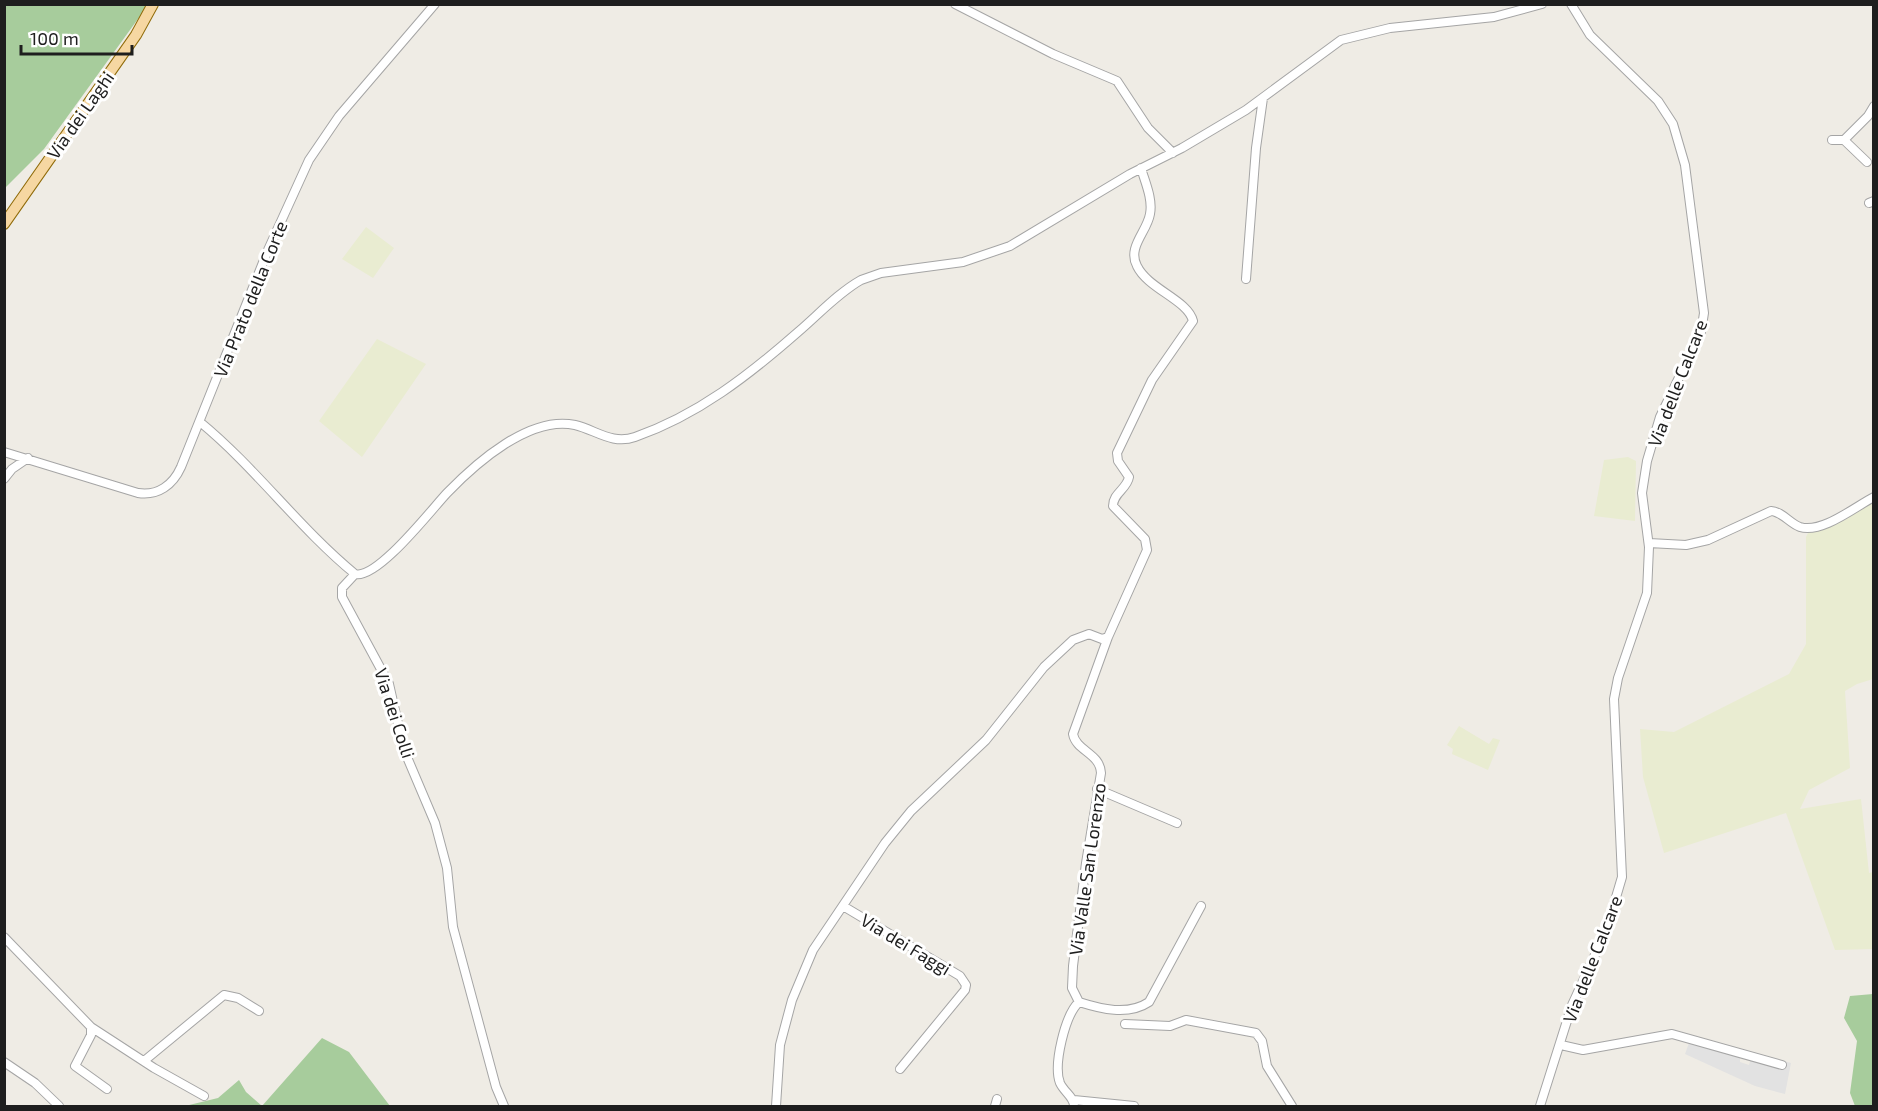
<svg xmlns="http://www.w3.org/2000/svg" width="1878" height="1111" viewBox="0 0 1878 1111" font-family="'Exo 2',sans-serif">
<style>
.farmland{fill:#e9ecd1}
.forest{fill:#a7cc9c}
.parking{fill:#e2e2e2}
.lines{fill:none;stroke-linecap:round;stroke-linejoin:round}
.minor-casing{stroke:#a5a5a5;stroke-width:10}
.major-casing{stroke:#906b09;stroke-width:12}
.minor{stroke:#fff;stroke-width:8}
.major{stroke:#f6d7a2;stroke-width:10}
.labels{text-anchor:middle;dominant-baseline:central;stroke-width:6;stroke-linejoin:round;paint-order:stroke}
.street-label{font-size:18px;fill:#1e1e1e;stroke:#fff}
</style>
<rect width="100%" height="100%" fill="#efece5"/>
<path class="farmland" d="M366,227L394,248L373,278L342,259Z
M377,339L426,364L362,457L319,421Z
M1628,457L1636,461L1635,521L1594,516L1604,460Z
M1873,500V679L1857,684L1845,691L1850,768L1809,790L1800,809L1861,799L1869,873L1873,872V949L1835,950L1786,813L1664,853L1643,777L1640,729L1674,732L1789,674L1806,644V537L1809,531L1845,520Z
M1459,726L1489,744L1493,738L1500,740L1488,770L1452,754L1453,749L1447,745Z"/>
<path class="forest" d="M5,5H148L44,149L5,188Z
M1873,994V1106H1855L1850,1093L1857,1041L1844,1018L1850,996Z
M322,1038L349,1052L390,1106H185L218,1098L239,1080L246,1092L262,1106Z"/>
<path class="parking" d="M1689,1043L1740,1057V1062L1749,1065L1753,1052L1791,1063L1785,1094L1755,1086L1685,1054Z"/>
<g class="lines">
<g class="minor-casing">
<path id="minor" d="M955,4L1053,54L1117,81L1148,128L1173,153
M1832,140H1844
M1867,162L1844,140L1868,116L1874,106
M1869,203L1874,201
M1246,279L1256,148L1263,98
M200,422C256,468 299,528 355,574
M4,452L138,493C158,496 173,485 181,467L268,250L309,160L339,116L435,4
M4,479L12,469L28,458
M1649,543L1686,545L1708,540L1771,511C1783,512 1789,523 1800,527C1822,534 1856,506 1874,497
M355,574C377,580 431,510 447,493C476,463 530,415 575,425C596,430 612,445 635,437C698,415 749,375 798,332C818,315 838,293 861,280L881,273L963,262L1010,246L1130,174L1182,148L1246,110L1341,40L1390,28L1494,17L1542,4
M355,574L342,588V597L389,684L404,750L435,823L447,868L453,927L496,1087L504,1106
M1097,789L1177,823
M843,906L960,976L966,985L965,990L900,1069
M4,937L91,1027V1035L75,1066L107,1089
M1079,1002C1101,1009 1128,1016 1149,1002L1201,906
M1125,1024L1170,1026L1186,1020L1256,1033L1262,1041L1267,1066L1292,1106
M91,1027L154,1068L204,1096
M1561,1045L1583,1050L1672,1034L1782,1065
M144,1061L224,995L238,998L259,1011
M4,1062L35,1083L59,1106
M1074,1100L1134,1106
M776,1106L780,1045L792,1000L813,950L885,843L911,811L986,740L1044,667L1073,640L1089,634L1102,639L1108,637L1147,550L1145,539L1113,506C1113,493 1127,489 1129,477L1118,461L1117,453L1152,380L1193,321C1188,300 1148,289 1137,266C1127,247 1147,232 1150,214C1153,199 1145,182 1141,168
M995,1106L997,1099
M1074,1106C1074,1097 1064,1092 1060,1083C1053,1065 1065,1015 1079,1002L1072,988L1073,966L1086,863L1101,773C1100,753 1076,751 1073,734L1108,637
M1540,1106L1572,1005L1606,931L1622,877L1614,699L1618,678L1647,593L1649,547L1642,493L1647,461L1660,417L1701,332L1704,313L1685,165L1673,124L1658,101L1590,35L1571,4"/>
</g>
<g class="major-casing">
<path id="major" d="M4,224L136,35L153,4"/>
</g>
<use href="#minor" class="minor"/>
<use href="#major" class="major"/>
</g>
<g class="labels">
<g class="street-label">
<text transform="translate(80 115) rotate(-55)">Via dei Laghi</text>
<text transform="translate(250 299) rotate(-68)">Via Prato della Corte</text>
<text transform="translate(1677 383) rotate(-69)">Via delle Calcare</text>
<text transform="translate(395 713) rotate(72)">Via dei Colli</text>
<text transform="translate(1087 869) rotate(-82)">Via Valle San Lorenzo</text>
<text transform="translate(906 944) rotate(31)">Via dei Faggi</text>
<text transform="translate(1592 959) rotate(-69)">Via delle Calcare</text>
</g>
</g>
<rect width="1878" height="1111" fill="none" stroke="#1e1e1e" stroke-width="12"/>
<path d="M21 45v9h111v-9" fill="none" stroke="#1e1e1e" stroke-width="3"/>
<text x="30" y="45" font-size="18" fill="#1e1e1e" stroke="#ffffff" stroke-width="4.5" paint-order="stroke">100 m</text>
</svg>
